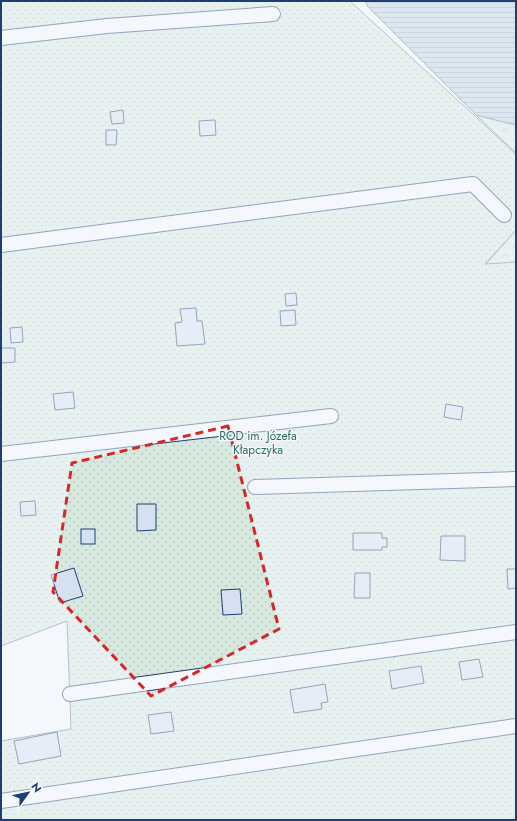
<svg xmlns="http://www.w3.org/2000/svg" width="517" height="821" viewBox="0 0 517 821" font-family="Jost,sans-serif">
	<style>
		.forest { fill: url(#forest-crowns); stroke: #687fa3 }
		.garden { fill: url(#garden-dots); stroke: #687fa3 }
		.water { fill: url(#water-rules); stroke: #687fa3 }
		.building { fill: #d5e0f0; stroke: #1d3f73 }
		.lines { fill: none; stroke-linecap: round; stroke-linejoin: round }
		.lane-casing { stroke: #1d3f73; stroke-width: 16 }
		.lane { stroke: #f4f7fb; stroke-width: 14 }
		.marked { fill: none; stroke: #d62828; stroke-width: 3; stroke-dasharray: 8 5; stroke-linejoin: round }
		.labels { text-anchor: middle; stroke-width: 3; stroke-linejoin: round; paint-order: stroke }
		.park-label { font-size: 12px; fill: #2c6c60; stroke: #f4f7fb }
	</style>
	<defs>
		<pattern id="forest-crowns" width="20" height="18" patternUnits="userSpaceOnUse"><rect width="20" height="18" fill="#d7e8df"/><path d="M2 6a3 3 0 1 1 6 0M12 15a3 3 0 1 1 6 0" fill="none" stroke="#b8c8c3"/></pattern>
		<pattern id="garden-dots" width="8" height="8" patternUnits="userSpaceOnUse"><rect width="8" height="8" fill="#d7e8df"/><path d="M2 2h.1M6 6h.1" fill="none" stroke="#b8c8c3" stroke-width="1.8" stroke-linecap="round"/></pattern>
		<pattern id="water-rules" width="6" height="5" patternUnits="userSpaceOnUse"><rect width="6" height="5" fill="#bed0e5"/><path d="M0 2.5h6" fill="none" stroke="#9aaabe"/></pattern>
	</defs>
	<rect width="100%" height="100%" fill="#f4f7fb"/>
	<g class="forest">
		<polygon points="476,115 516,125 516,153"/>
		<polygon points="516,230 516,262 485,265"/>
	</g>
	<polygon class="garden" points="1,1 350,1 516,154 516,230 485,264 516,262 516,820 1,820 1,741 71,729 67,621 1,646"/>
	<polygon class="water" points="365,1 516,1 516,125 476,115 368,7"/>
	<g class="building">
		<polygon points="123,110 124,123 112,124 110,112"/>
		<polygon points="215,120 216,135 200,136 199,121"/>
		<polygon points="106,130 117,130 116,145 106,145"/>
		<polygon points="296,293 297,305 286,306 285,294"/>
		<polygon points="196,308 197,321 202,321 205,344 177,346 175,323 182,322 180,309"/>
		<polygon points="295,310 296,325 281,326 280,311"/>
		<polygon points="22,327 23,342 11,343 10,328"/>
		<polygon points="1,348 15,348 15,362 1,363"/>
		<polygon points="73,392 75,408 55,410 53,394"/>
		<polygon points="446,404 463,407 461,420 444,417"/>
		<polygon points="35,501 36,515 21,516 20,502"/>
		<polygon points="137,504 156,504 156,530 137,531"/>
		<rect x="81" y="529" width="14" height="15"/>
		<polygon points="353,533 382,533 382,538 387,538 387,547 382,547 382,550 353,550"/>
		<polygon points="441,536 465,536 465,561 440,560"/>
		<polygon points="74,568 83,596 60,603 51,575"/>
		<polygon points="507,569 516,569 516,588 508,589"/>
		<polygon points="355,573 370,573 370,598 354,598"/>
		<polygon points="240,589 242,614 223,615 221,590"/>
		<polygon points="479,659 483,677 462,680 459,662"/>
		<polygon points="421,666 424,683 392,689 389,671"/>
		<polygon points="325,684 328,702 321,703 322,709 294,713 290,690"/>
		<polygon points="171,712 174,731 151,734 148,715"/>
		<polygon points="57,732 61,756 19,764 14,741"/>
	</g>
	<g class="lines">
		<defs>
			<g id="lane">
				<polyline points="1,38 107,26 273,14"/>
				<polyline points="1,245 473,184 504,215"/>
				<polyline points="1,454 331,416"/>
				<polyline points="255,487 516,479"/>
				<polyline points="70,694 516,632"/>
				<polyline points="1,801 516,726"/>
			</g>
		</defs>
		<use href="#lane" class="lane-casing"/>
		<use href="#lane" class="lane"/>
	</g>
	<path d="M0 0H517V821H0ZM228,426L279,629L151,696L53,592L72,463Z" fill="#f4f7fb" fill-opacity=".55" fill-rule="evenodd"/>
	<path class="marked" d="M228,426L279,629L151,696L53,592L72,463Z"/>
	<g class="labels">
		<g class="park-label">
			<text x="258" y="440">ROD im. Józefa<tspan x="258" dy="14">Kłapczyka</tspan></text>
		</g>
	</g>
	<rect width="517" height="821" fill="none" stroke="#1d3f73" stroke-width="4"/>
	<g transform="translate(28 793) rotate(57)" stroke="#f4f7fb" stroke-width="3" paint-order="stroke">
	<path d="M0-3L7 15L0 10L-7 15Z" fill="#1d3f73"/>
	<text y="-6" font-size="11" font-weight="bold" text-anchor="middle" fill="#1d3f73">N</text>
	</g>
</svg>
